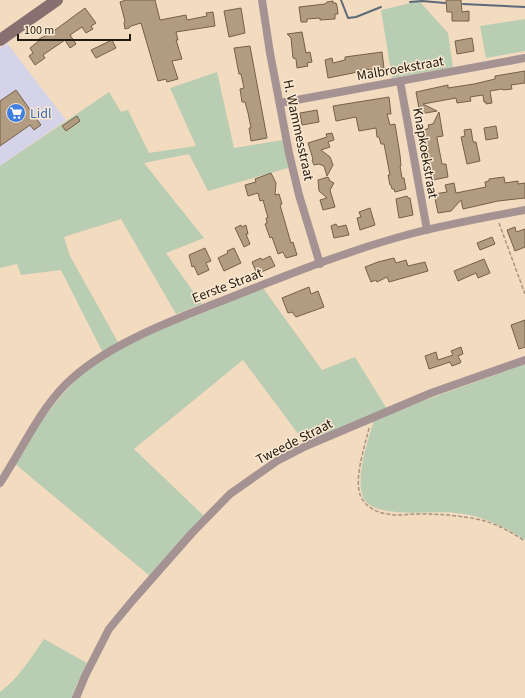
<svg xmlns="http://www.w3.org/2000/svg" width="525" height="698" viewBox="0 0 525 698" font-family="'Source Sans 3',sans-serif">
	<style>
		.commercial { fill: #d5d3e8 }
		.green { fill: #b9cdb3 }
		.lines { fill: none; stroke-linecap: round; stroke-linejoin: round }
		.stream { stroke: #5b6a78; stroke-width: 2 }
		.building { fill: #b29c81; stroke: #756047 }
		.path { stroke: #a7957f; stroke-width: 1.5; stroke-dasharray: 4 2; stroke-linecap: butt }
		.street { stroke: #a59394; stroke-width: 8 }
		.secondary { stroke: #886f70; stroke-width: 12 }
		.labels { text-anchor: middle; stroke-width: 3; stroke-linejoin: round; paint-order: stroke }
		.street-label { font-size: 14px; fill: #221a10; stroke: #fce9d2 }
		.shop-label { font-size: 14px; fill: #366cbe; stroke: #fce9d2; text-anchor: start }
	</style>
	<rect width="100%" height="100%" fill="#f3dbbf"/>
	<polygon class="commercial" points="7,43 66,120 0,166 0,48"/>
	<g class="green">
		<polygon points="419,1 448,33 453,67 392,78 381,10"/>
		<polygon points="525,19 525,51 486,58 480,26"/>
		<polygon points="217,72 234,148 283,140 288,168 208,191 189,154 144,163 204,238 166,253 202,304 176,314 121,219 64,237 70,256 119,344 103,353 61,270 21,275 17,264 0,268 0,166 109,92 121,112 128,110 149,153 196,146 170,88"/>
		<polygon points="263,288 322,370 355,357 387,409 305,443 243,360 134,449 204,516 150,576 15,464 35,429 57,401 83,372 103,357 177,321"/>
		<path d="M525,364V540C503,526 481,515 455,513C434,510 372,520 363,497C355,476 368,441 374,420L431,398Z"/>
		<path d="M44,639L87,663L76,686L72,698H0V692C18,679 31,658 44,639Z"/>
	</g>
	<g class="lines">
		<g class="stream">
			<polyline points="341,0 348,18 356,17 381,7"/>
			<polyline points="410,2 422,1 445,3"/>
			<polyline points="463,4 525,7"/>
		</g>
	</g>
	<g class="building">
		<polygon points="126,0 155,0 160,20 186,15 187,20 207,16 206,13 213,12 215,26 176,32 178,40 176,40 182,59 172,61 178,79 167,82 166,79 158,81 141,23 131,26 129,28 125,29 124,23 125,21 120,2"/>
		<polygon points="446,0 461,0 462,12 469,11 469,21 452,21 452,12 447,12"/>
		<polygon points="333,1 333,3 336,3 337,6 338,14 335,14 335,19 320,20 320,18 307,19 307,22 301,22 299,7 325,4 327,2"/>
		<polygon points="85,8 96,23 91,26 93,29 86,33 82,27 70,35 76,44 70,48 65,40 43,55 45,58 35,65 29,56 33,53 30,48 40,40 39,39 51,33"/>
		<polygon points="241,8 245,33 229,37 224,11"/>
		<polygon points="302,32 306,53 310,52 312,62 307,63 308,66 297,68 296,59 293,58 291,38 287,34"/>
		<polygon points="472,38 474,51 457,54 455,41"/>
		<polygon points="112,40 116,48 96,58 91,50"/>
		<polygon points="250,46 267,138 251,141 249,128 251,128 248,113 245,102 242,102 240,89 244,88 241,74 239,74 234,48"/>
		<polygon points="382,52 384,68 369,70 368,69 361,70 353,73 328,78 325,60 332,58 333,63 345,60 345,57"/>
		<polygon points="525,71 525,83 511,85 512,89 503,90 502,89 490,91 492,103 486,104 486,102 484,102 483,95 470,97 471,101 457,103 456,98 423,104 437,111 420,114 416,92 448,85 448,88 474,84 495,79 495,76"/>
		<polygon points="16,90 41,125 34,130 30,125 0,146 0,101"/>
		<polygon points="389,97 391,114 387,114 390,125 395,124 400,155 401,166 400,166 402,178 404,178 406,189 395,192 394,189 392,189 391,185 390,185 388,175 390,175 384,144 381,144 379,137 377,137 376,128 359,131 356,117 336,121 333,106"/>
		<polygon points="317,110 319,122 302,125 300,113"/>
		<polygon points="439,112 443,136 437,137 437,138 442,164 446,164 448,177 433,180 432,175 431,176 425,147 427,146 424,130 429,128 428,125 433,124"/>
		<polygon points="77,116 80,121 66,131 62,126"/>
		<polygon points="496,126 498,138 486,140 484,128"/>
		<polygon points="471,129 473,142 476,142 480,161 467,164 461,137 465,136 464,130"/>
		<polygon points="332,133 334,140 328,142 330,147 321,150 330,157 333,165 327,176 324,166 319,164 314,165 312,160 313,159 308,143 327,137 326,134"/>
		<polygon points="271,173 276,183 275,195 279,194 282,204 280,205 291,243 293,242 297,255 286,258 283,252 278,254 272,237 270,238 265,224 267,223 266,218 268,218 263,200 260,201 258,193 248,196 245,185 256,182 255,179"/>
		<polygon points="328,177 330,181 334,183 330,190 335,207 323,210 320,200 327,198 319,191 318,180"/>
		<polygon points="504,177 505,183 518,181 518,184 525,183 525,198 498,201 463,209 461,200 451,211 438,213 434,194 447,192 445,185 454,183 456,193 486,187 485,182 489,181 489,179"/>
		<polygon points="407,196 408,198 410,198 413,215 399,218 396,199"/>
		<polygon points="370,208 375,225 360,230 357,218 361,217 359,212"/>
		<polygon points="336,224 338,227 346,225 349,235 334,238 331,226"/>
		<polygon points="241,225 242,227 246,225 248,234 246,234 250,244 244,247 235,228"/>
		<polygon points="515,227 516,232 525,229 525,247 515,251 507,230"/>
		<polygon points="492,237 495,244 480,250 477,243"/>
		<polygon points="205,248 211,261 206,263 209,270 198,275 194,266 192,267 189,255"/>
		<polygon points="234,248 241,263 224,271 218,258 228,253 227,251"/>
		<polygon points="270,256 275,266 257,274 252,262 261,258 262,260"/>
		<polygon points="394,258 396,263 406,260 408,266 425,262 428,271 389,282 387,277 377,282 376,280 371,282 365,267 378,262"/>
		<polygon points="484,259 490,273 478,278 476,273 458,281 454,271"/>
		<polygon points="309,287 311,294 318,291 324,307 296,317 292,312 288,313 282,298"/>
		<polygon points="525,320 525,347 519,349 511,325"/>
		<polygon points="461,347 463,354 458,356 461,362 460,363 452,366 450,362 429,369 425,356 436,352 438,360 453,355 451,351"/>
	</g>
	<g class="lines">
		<g class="path">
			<polyline points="499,223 525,294"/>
			<path d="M369,428C365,446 353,480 361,497C366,507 377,513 388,514C397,516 408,514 418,514C438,514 456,515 476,519C494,522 509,531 525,541"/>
		</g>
		<g class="street">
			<polyline points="262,0 270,53 289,153 299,195 320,264"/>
			<polyline points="400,81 427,230"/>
			<polyline points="280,103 525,58"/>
			<path d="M0,483C22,450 37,414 65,385C104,346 168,322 219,302C280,278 346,251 410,234C448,224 487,217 525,210"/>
			<polyline points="76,698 85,676 109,629 133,600 192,533 230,494 277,461 306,446 431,393 525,360"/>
		</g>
		<polyline class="secondary" points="0,40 57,0"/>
	</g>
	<defs>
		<symbol id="supermarket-disc" viewBox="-11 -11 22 22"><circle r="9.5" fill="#3f7fe0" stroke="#fce9d2"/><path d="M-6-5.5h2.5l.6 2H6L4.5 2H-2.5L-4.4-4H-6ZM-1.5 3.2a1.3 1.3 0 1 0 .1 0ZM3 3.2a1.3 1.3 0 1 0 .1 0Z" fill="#fff"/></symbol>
	</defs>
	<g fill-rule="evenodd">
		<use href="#supermarket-disc" x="5" y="102" width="22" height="22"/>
	</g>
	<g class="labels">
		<g class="street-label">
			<text transform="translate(400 68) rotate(-10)" y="5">Malbroekstraat</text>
			<text transform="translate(299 130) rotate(78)" y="5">H. Wammesstraat</text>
			<text transform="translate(426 153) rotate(80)" y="5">Knapkoekstraat</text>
			<text transform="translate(227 285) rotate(-21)" y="5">Eerste Straat</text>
			<text transform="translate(294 441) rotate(-27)" y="5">Tweede Straat</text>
		</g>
		<g class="shop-label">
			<text x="30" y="118">Lidl</text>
		</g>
	</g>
	<path d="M18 34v6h112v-6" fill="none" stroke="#221a10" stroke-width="2"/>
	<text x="24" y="34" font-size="12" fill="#221a10" stroke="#fce9d2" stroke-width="3" paint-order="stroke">100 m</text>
</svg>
